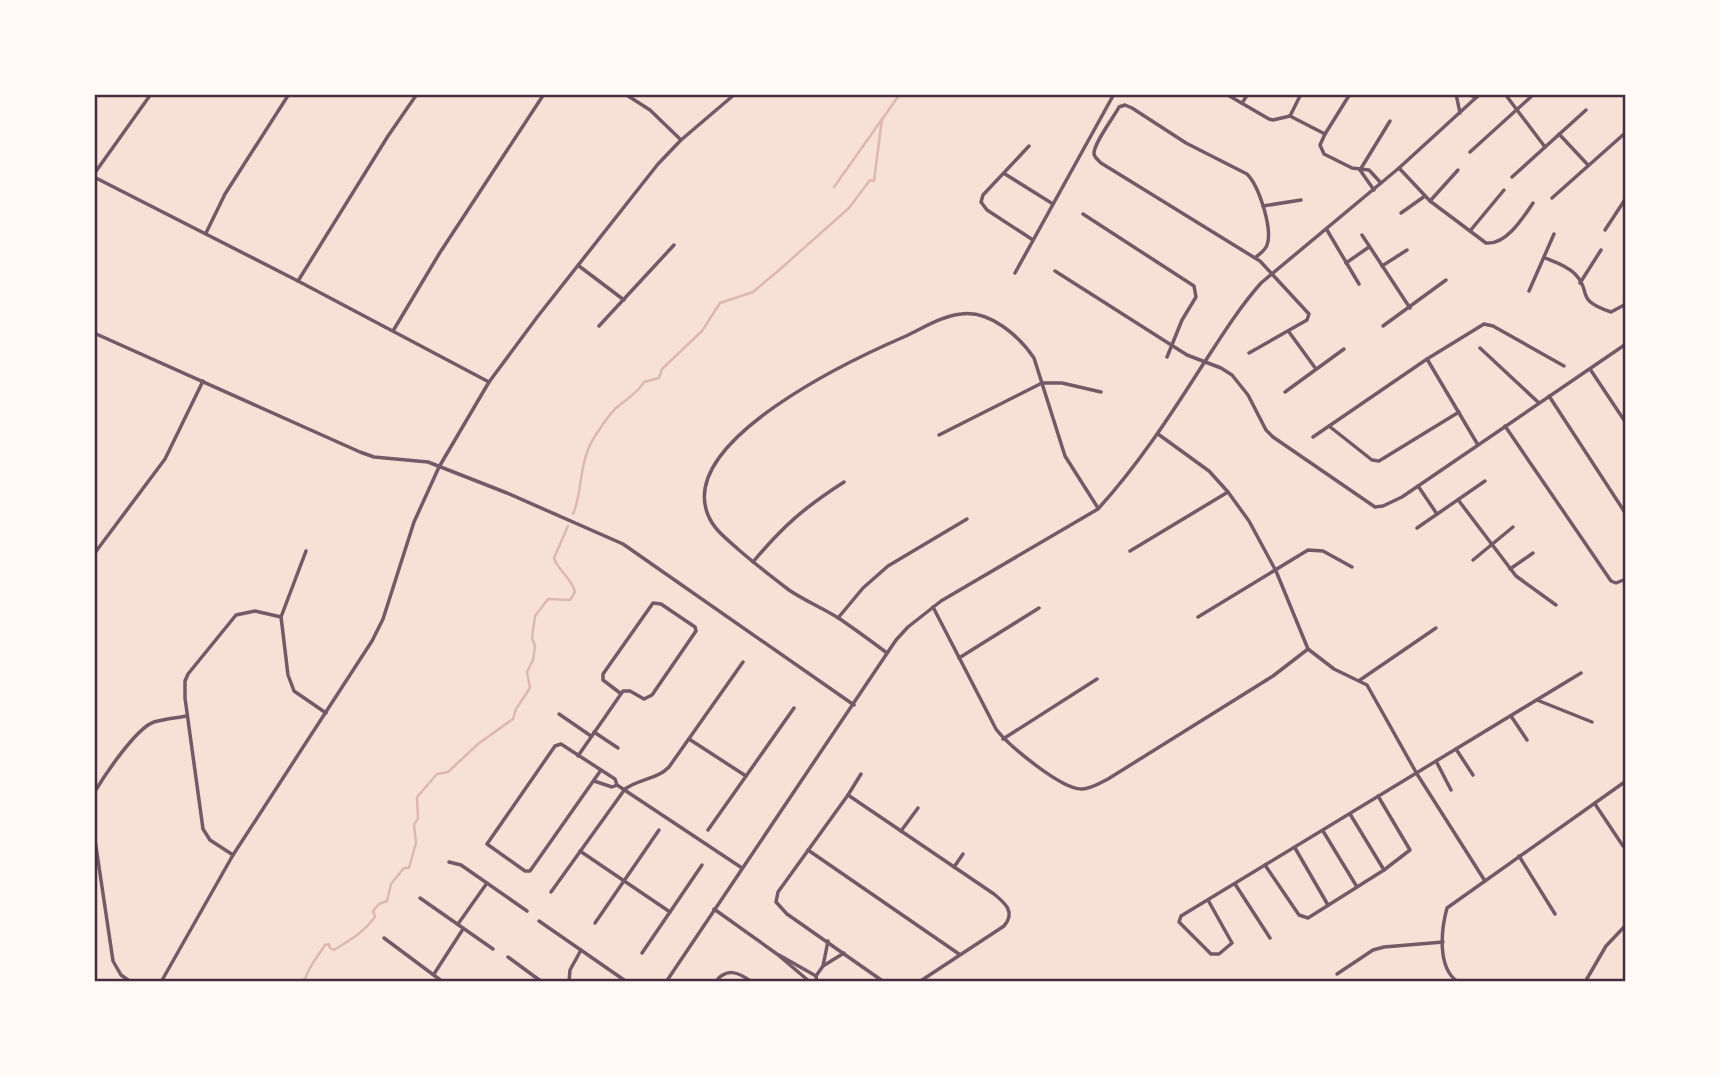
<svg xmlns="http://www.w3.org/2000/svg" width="1720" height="1076" viewBox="0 0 1720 1076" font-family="'Sofia Sans Condensed',sans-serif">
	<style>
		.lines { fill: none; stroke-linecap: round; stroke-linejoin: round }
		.stream { stroke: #dcb8b0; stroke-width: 2.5 }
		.minor { stroke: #755966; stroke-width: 3.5 }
		.neatline { fill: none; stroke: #4a2c40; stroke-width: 2.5 }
	</style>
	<rect width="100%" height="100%" fill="#f7e1d7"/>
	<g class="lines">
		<g class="stream">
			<polyline points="834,187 900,94"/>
			<path d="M573,514C582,494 579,471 588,450C591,440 608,416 616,408C625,400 638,393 644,382L659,378L662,369L702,331L720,303L753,292L778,271L849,208L870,180L874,181L882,119"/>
			<path d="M297,982L305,979C310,964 317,958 325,945L329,944L330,948L334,950C351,939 362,934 375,917L373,911L379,904L387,901L391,884L404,868H409L416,843L414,825L418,818L417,797L437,774L448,772L478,744L513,719L516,709L530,688L527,672L533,660L535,646L532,638L535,616L548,599L570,600L575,592C572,578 558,571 554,558L568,526"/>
		</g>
		<g class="minor">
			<polyline points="625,94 650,110 680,139"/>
			<polyline points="1226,94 1269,119 1273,120 1290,116 1325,134 1320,145 1324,154 1352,168 1369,170 1381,183"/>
			<polyline points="1456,94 1460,113"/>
			<polyline points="1465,94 1477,97"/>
			<polyline points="1505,94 1545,147"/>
			<polyline points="1242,103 1248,94"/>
			<polyline points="1290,116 1301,94"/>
			<polyline points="1325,134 1350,94"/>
			<polyline points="1559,134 1588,165"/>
			<polyline points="1029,146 983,195 981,202 987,210 1033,240"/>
			<polyline points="1470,152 1534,94"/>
			<path d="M1399,168L1430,201L1486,243C1506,245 1523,218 1533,203"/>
			<polyline points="1360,170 1390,121"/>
			<polyline points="1360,170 1374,190"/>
			<polyline points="94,174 151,94"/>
			<polyline points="1005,174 1053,204"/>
			<polyline points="94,177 298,281 489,382"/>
			<polyline points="1512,177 1586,110"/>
			<polyline points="1552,198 1624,134"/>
			<polyline points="1430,201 1458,170"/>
			<polyline points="1263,206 1301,200"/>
			<polyline points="1401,213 1425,196"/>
			<polyline points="1083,214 1194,286 1196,297 1182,320 1167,357"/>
			<polyline points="1327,230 1359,284"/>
			<polyline points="1605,230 1626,198"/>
			<polyline points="1470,231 1504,190"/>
			<polyline points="206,233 225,194 289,94"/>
			<polyline points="1362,235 1410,308"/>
			<path d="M1545,258C1555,262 1567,266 1575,274C1593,292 1573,299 1611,312L1626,304"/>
			<polyline points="1346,263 1369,247"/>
			<polyline points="579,266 624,300"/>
			<polyline points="1382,266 1407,250"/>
			<polyline points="1055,271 1187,355 1221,368 1232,375 1248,395 1266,430 1273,437 1375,507 1383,506 1402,497 1626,344"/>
			<polyline points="1015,273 1114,94"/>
			<polyline points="298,281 388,136 417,94"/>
			<polyline points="1580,283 1601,250"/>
			<polyline points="1529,291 1554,234"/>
			<polyline points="599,326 674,245"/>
			<polyline points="1383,326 1446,280"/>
			<polyline points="393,331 439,254 544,94"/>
			<polyline points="1289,332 1316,369"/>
			<polyline points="94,333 360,452 374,457 428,462 507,493 623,544 854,705"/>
			<polyline points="1480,348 1539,403"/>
			<path d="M1249,353L1307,320L1309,314L1260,261L1255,258L1101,163C1098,160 1095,158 1094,154C1093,144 1114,117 1119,107L1125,105L1132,108L1186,143L1247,174C1259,186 1273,229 1267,245C1265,251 1259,254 1255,258"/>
			<polyline points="1427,359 1478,445"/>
			<polyline points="1590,369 1626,423"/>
			<polyline points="1285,392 1344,349"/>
			<polyline points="1549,396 1626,514"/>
			<polyline points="1329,426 1372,460 1379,461 1459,412"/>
			<polyline points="1505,426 1611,581 1616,583 1626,579"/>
			<polyline points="1158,434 1209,471 1228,492 1249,521 1276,571 1308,649 1334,669 1367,685 1417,774 1485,881"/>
			<polyline points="939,435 1042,383 1062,383 1101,392"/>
			<polyline points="1313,437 1427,359 1484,324 1493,326 1564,366"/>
			<polyline points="1418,486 1437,514"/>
			<polyline points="1459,501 1516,576 1556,605"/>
			<polyline points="1417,528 1485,481"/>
			<polyline points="306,551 281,617 282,625 288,675 294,691 326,713"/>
			<polyline points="1130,551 1228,492"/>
			<polyline points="94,554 165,459 203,381"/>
			<polyline points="1473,560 1513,527"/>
			<path d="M753,562C783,526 805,507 844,482"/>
			<polyline points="1510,569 1533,553"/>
			<path d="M933,607L996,729C1008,745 1062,790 1082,789C1091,789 1100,783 1108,779L1273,676L1308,649"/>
			<polyline points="1198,617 1308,550 1323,551 1352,567"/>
			<polyline points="838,618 863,588 888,566 967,519"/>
			<path d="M887,653C871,641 856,630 840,619C823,608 805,601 789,590C772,577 755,564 739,550C727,539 714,530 708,515C677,440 855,358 906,336C923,328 942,316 961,314C990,310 1019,336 1034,358L1065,456L1098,508"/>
			<polyline points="959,658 1039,608"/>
			<polyline points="1360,680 1436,628"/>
			<polyline points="1537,700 1592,722"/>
			<polyline points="559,714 591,736"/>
			<polyline points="1511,716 1527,740"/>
			<polyline points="594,732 618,748"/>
			<polyline points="689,739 746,776"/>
			<polyline points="1003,739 1097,679"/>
			<polyline points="1456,749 1473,775"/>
			<polyline points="578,756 623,691 630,691 644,699 652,695 696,631 695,627 661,604 653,603 603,674 603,680 620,693"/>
			<polyline points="1436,761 1451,790"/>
			<polyline points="601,770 530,871 525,871 487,844 555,746 561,744 615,779 617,785 742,868"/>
			<polyline points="594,781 612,787 617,785"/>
			<path d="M94,793C104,776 136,728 154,722C164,719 176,718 187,716"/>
			<polyline points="848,795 861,774"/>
			<polyline points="1595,804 1623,846"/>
			<polyline points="1350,814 1384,870"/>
			<polyline points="708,830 794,708"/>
			<polyline points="901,831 918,808"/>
			<polyline points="1323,831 1357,887"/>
			<polyline points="94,833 113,961 121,975 131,982"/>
			<polyline points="1295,848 1328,905"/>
			<polyline points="808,850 959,954"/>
			<polyline points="580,851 670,912"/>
			<polyline points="233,855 210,840 203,829 185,698 185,681 188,674 236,615 255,611 281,617"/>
			<polyline points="1519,856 1555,914"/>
			<polyline points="449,862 461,865 527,911"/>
			<polyline points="1265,865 1299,915 1308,918 1384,870 1410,850 1378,796"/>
			<polyline points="954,867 963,854"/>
			<polyline points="1235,884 1270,938"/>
			<path d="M551,892L625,789C638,779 658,779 669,767L743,662"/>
			<polyline points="420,898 493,949"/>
			<polyline points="1208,900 1232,943 1219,954 1211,954 1179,922 1181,916 1581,673"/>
			<polyline points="714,909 777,954 810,982"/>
			<polyline points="539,921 627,982"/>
			<polyline points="595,923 659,830"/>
			<polyline points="458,924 487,883"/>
			<polyline points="384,938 443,982"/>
			<polyline points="642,953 702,865"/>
			<polyline points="779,955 816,976 817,982"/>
			<polyline points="508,957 542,982"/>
			<polyline points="823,966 828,941"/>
			<polyline points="434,974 463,929"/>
			<polyline points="1337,974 1373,950 1384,947 1443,942"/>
			<polyline points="816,976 823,966 844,953"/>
			<polyline points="161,982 233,855 372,641 383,619 414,522 439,467 489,382 538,316 658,164 681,140 735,94"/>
			<polyline points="569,982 570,970 581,950"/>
			<path d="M666,982L896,640L908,627L941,601L1098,509C1138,465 1170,416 1202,366C1221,337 1238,309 1261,283L1399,168L1480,94"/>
			<path d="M715,982C727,967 738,972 752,982"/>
			<path d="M884,982L787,914L776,902L778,892L848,795L994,894C1005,903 1016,912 1004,926L919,982"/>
			<path d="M1458,982C1437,968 1441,930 1447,908L1626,781"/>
			<polyline points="1585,982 1606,946 1626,925"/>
		</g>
	</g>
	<rect width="1720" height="1076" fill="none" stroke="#fffaf5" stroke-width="192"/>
	<rect x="96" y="96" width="1528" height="884" class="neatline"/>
</svg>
